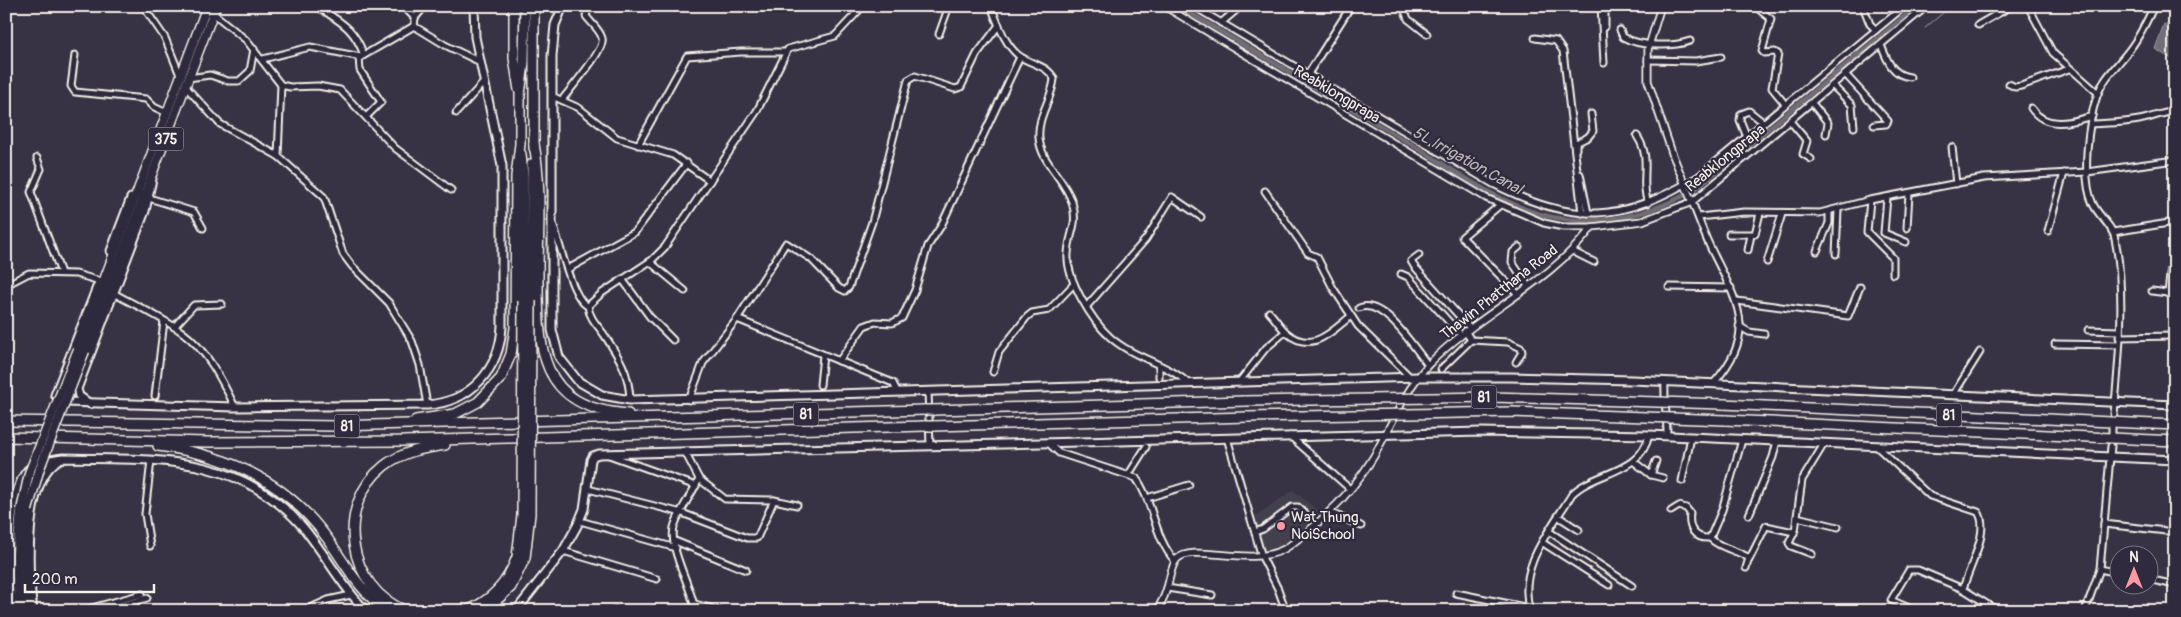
<svg xmlns="http://www.w3.org/2000/svg" width="2181" height="617" viewBox="0 0 2181 617" font-family="Pangolin,sans-serif">
	<style>
		.built { fill: #433f4e }
		.water { fill: #726e77; stroke: #a6a2a4 }
		.lines { fill: none; stroke-linecap: round; stroke-linejoin: round }
		.stream { stroke: #a6a2a4; stroke-width: 1 }
		.canal { stroke: #726e77; stroke-width: 4.5 }
		.minor-casing { stroke: #f4f1e8; stroke-width: 9 }
		.tertiary-casing { stroke: #f4f1e8; stroke-width: 9 }
		.secondary-casing { stroke: #f4f1e8; stroke-width: 11 }
		.primary-casing { stroke: #f4f1e8; stroke-width: 11 }
		.motorway-casing { stroke: #f4f1e8; stroke-width: 12 }
		.minor { stroke: #2f2a3d; stroke-width: 5 }
		.tertiary { stroke: #2f2a3d; stroke-width: 5.5 }
		.secondary { stroke: #2f2a3d; stroke-width: 7 }
		.primary { stroke: #2f2a3d; stroke-width: 8 }
		.motorway { stroke: #2f2a3d; stroke-width: 9 }
		.primary-bridge-casing { stroke: #f4f1e8; stroke-width: 11; stroke-linecap: butt }
		.motorway-bridge-casing { stroke: #f4f1e8; stroke-width: 12; stroke-linecap: butt }
		.primary-bridge { stroke: #2f2a3d; stroke-width: 8 }
		.motorway-bridge { stroke: #2f2a3d; stroke-width: 9 }
		.poi-dot { fill: #ff9aa2; stroke: #2f2a3d; stroke-width: 2 }
		.labels { text-anchor: middle; stroke-width: 4.5; stroke-linejoin: round; paint-order: stroke }
		.shield { fill: #2f2a3d; stroke: #b9b5b5; stroke-width: 1 }
		.shield-label { font-size: 14px; font-weight: bold; fill: #f4f1e8 }
		.street-label { font-size: 15px; fill: #f4f1e8; stroke: #2f2a3d }
		.poi-label { font-size: 15px; fill: #f4f1e8; stroke: #2f2a3d; text-anchor: start }
		.water-label { font-size: 16px; font-style: italic; fill: #bab6b5; stroke: #2f2a3d }
	</style>
	<rect width="100%" height="100%" fill="#373244"/>
	<filter id="ink" filterUnits="userSpaceOnUse"><feTurbulence type="fractalNoise" baseFrequency=".02" numOctaves="2"/><feDisplacementMap in="SourceGraphic" scale="10" xChannelSelector="R" yChannelSelector="G"/><feConvolveMatrix kernelMatrix="1 2 1 2 8 2 1 2 1" color-interpolation-filters="sRGB"/></filter>
	<g filter="url(#ink)">
		<polygon class="built" points="1293,490 1321,513 1284,545 1262,553 1255,516"/>
		<g class="water">
			<polygon points="2162,6 2175,6 2175,24 2171,22 2170,15 2161,9"/>
			<polygon points="2164,24 2175,27 2175,61 2155,49"/>
		</g>
		<g class="lines">
			<polyline class="stream" points="1925,28 1951,6"/>
			<path class="canal" d="M1178,6C1255,52 1332,97 1409,143C1457,171 1508,212 1564,219C1612,225 1654,213 1694,190L1917,6"/>
			<defs>
				<g id="minor">
					<polyline points="143,6 165,38 180,75"/>
					<path d="M317,6C341,23 353,26 364,55"/>
					<polyline points="403,6 415,18"/>
					<path d="M991,6C998,23 1004,43 1018,55C1029,64 1048,65 1054,79C1052,100 1037,116 1039,138C1041,163 1065,179 1072,202C1079,226 1069,232 1068,254C1066,279 1092,321 1110,337C1133,358 1166,363 1188,383"/>
					<polyline points="1164,6 1486,198 1544,223 1563,227 1592,227"/>
					<path d="M1193,6L1493,184C1575,225 1620,223 1699,176L1905,6"/>
					<polyline points="1403,6 1408,19 1427,34"/>
					<polyline points="1601,6 1604,63"/>
					<polyline points="1755,6 1771,19 1762,51 1764,53 1775,52 1778,54 1772,88 1785,104"/>
					<polyline points="1863,6 1870,24 1876,30"/>
					<polyline points="2028,6 2053,53 2098,93"/>
					<polyline points="213,13 246,40 281,85 290,87 318,86 340,90 395,148 451,190"/>
					<polyline points="1221,23 1241,6"/>
					<polyline points="1978,25 2011,6"/>
					<polyline points="414,26 445,45 480,62"/>
					<polyline points="414,26 415,18 425,6"/>
					<polyline points="1605,27 1605,6"/>
					<path d="M1620,30L1623,37C1641,47 1672,47 1690,41"/>
					<polyline points="939,34 949,6"/>
					<polyline points="1535,38 1556,41 1563,51 1582,213"/>
					<path d="M1881,45C1887,60 1892,75 1910,77"/>
					<polyline points="75,55 71,86 75,92 146,99 154,107 167,113"/>
					<polyline points="359,58 360,70 381,102 367,116"/>
					<polyline points="263,59 310,47 361,57 414,26"/>
					<polyline points="1648,60 1696,61 1721,57"/>
					<polyline points="1308,74 1351,6"/>
					<polyline points="1846,75 1888,121 1886,124 1874,125"/>
					<polyline points="188,78 210,75 228,81 239,81 250,71 254,49"/>
					<polyline points="2009,84 2015,87 2021,86 2069,69"/>
					<polyline points="185,86 220,124 278,156 324,197 343,254 352,266 389,303 412,341 420,365 427,405"/>
					<polyline points="1833,86 1852,105 1854,127"/>
					<polyline points="552,96 579,108 617,138 673,155 710,181"/>
					<path d="M562,100C570,89 606,49 602,38C600,30 591,23 586,16L589,6"/>
					<polyline points="1812,103 1828,123 1826,134"/>
					<path d="M2031,108C2046,130 2071,122 2092,116"/>
					<polyline points="456,113 484,82"/>
					<polyline points="1790,121 1807,141 1803,154 1811,159"/>
					<path d="M2091,124C2107,123 2123,123 2139,120C2152,118 2161,112 2175,112"/>
					<path d="M1637,136C1653,160 1639,179 1648,203"/>
					<polyline points="1747,137 1740,120 1741,114 1749,111 1764,123"/>
					<polyline points="638,145 687,56 741,52 785,52"/>
					<polyline points="1952,147 1956,184"/>
					<polyline points="1576,149 1576,143 1588,137 1593,131 1591,114"/>
					<polyline points="278,156 281,85"/>
					<polyline points="37,158 41,169 31,192 61,273"/>
					<polyline points="1580,174 1588,213"/>
					<polyline points="1265,191 1308,253 1317,257 1333,288 1358,326 1410,377"/>
					<polyline points="1887,197 1884,233 1906,242"/>
					<polyline points="149,198 194,212 203,228"/>
					<polyline points="1870,200 1867,232 1893,258 1893,274"/>
					<polyline points="1500,205 1462,237 1518,294"/>
					<polyline points="1699,217 1744,212 1820,213 1870,200 1984,178 2087,172 2175,160"/>
					<path d="M554,226C559,242 573,302 588,306"/>
					<polyline points="1907,228 1909,193"/>
					<polyline points="2048,231 2064,173"/>
					<polyline points="2113,232 2175,222"/>
					<polyline points="1729,234 1755,234 1760,213"/>
					<polyline points="1519,247 1513,252 1512,262 1528,286"/>
					<polyline points="1748,250 1751,235"/>
					<polyline points="1572,251 1594,262"/>
					<polyline points="1817,251 1829,223 1829,212"/>
					<polyline points="1836,254 1838,210"/>
					<polyline points="1419,255 1411,261 1414,266 1470,328"/>
					<polyline points="650,262 685,291"/>
					<polyline points="1767,262 1782,214"/>
					<polyline points="568,269 635,232 687,163"/>
					<polyline points="1401,274 1408,277 1461,335"/>
					<polyline points="622,279 650,317 673,340"/>
					<polyline points="6,285 29,273 76,274 100,281"/>
					<polyline points="1669,287 1731,288"/>
					<polyline points="2152,291 2175,294"/>
					<path d="M115,294C137,306 161,317 182,332C207,350 222,380 235,407"/>
					<polyline points="2168,294 2171,266"/>
					<polyline points="1737,301 1848,316 1860,287"/>
					<polyline points="1087,306 1146,239 1172,197 1201,217"/>
					<path d="M1359,308C1383,297 1415,349 1428,365"/>
					<path d="M1269,312C1275,318 1280,327 1287,333C1312,354 1331,332 1351,316"/>
					<polyline points="737,319 786,243 811,259 839,288 845,291 849,287 872,222 908,80 915,76 955,89 961,87 977,54 999,25"/>
					<polyline points="1739,326 1749,332 1764,334"/>
					<polyline points="174,327 194,305 222,304"/>
					<polyline points="2088,330 2119,331"/>
					<polyline points="2172,336 2175,327"/>
					<polyline points="2119,337 2175,336"/>
					<polyline points="1471,340 1508,342 1521,348 1522,352 1516,362"/>
					<polyline points="2055,344 2119,345"/>
					<polyline points="839,361 864,326 875,322 892,323 902,318 915,290 928,246 941,226 1020,57"/>
					<polyline points="1441,369 1471,340 1465,331"/>
					<polyline points="993,372 999,352 1027,317 1032,313 1049,310 1074,284"/>
					<polyline points="1159,377 1159,367"/>
					<polyline points="1239,382 1266,348 1285,332"/>
					<path d="M1665,382C1664,401 1667,417 1667,436"/>
					<path d="M1713,384C1757,334 1740,307 1714,255C1705,238 1699,219 1692,202L1927,6"/>
					<polyline points="820,385 823,355"/>
					<polyline points="928,391 930,446"/>
					<polyline points="1953,395 1980,352"/>
					<polyline points="155,396 164,321"/>
					<path d="M630,400C629,371 619,357 603,333C597,325 589,317 588,306L602,293L652,260L665,247L757,111L788,49L835,36L863,6"/>
					<polyline points="689,400 703,363 737,319 893,383 897,391"/>
					<path d="M2114,414C2119,362 2126,291 2115,239C2113,226 2099,217 2093,204C2081,179 2088,122 2097,96C2103,78 2119,64 2130,49C2140,36 2147,21 2154,6"/>
					<polyline points="2112,434 2112,427"/>
					<polyline points="1290,436 1350,489"/>
					<polyline points="1227,438 1262,557 1278,589 1286,611"/>
					<path d="M1048,443L1059,453L1136,478C1154,503 1154,538 1175,561"/>
					<path d="M1876,446L1930,496L1978,512C1991,530 1968,569 1963,589L1998,611"/>
					<path d="M685,452L699,479C692,494 681,508 675,524C666,547 693,588 695,611"/>
					<polyline points="609,455 696,486"/>
					<polyline points="1633,461 1651,475 1663,478"/>
					<polyline points="1129,474 1146,447"/>
					<polyline points="1651,475 1656,461"/>
					<polyline points="1682,481 1691,437"/>
					<polyline points="588,489 682,513 747,538 757,538 774,500 725,499 699,479"/>
					<polyline points="1147,498 1189,485"/>
					<polyline points="774,500 797,505"/>
					<path d="M1671,511L1679,506L1686,508L1690,513C1688,528 1694,539 1710,538L1722,510L1742,440"/>
					<polyline points="1329,512 1361,526"/>
					<polyline points="1749,515 1773,457 1777,441"/>
					<polyline points="1559,517 1579,530"/>
					<polyline points="1797,517 1838,527"/>
					<polyline points="580,521 676,548"/>
					<polyline points="2104,524 2175,532"/>
					<polyline points="1255,532 1263,529 1292,507 1298,507 1306,515"/>
					<polyline points="1550,532 1632,586"/>
					<path d="M1710,538C1719,548 1737,550 1749,558L1746,568"/>
					<polyline points="675,541 746,570"/>
					<polyline points="1543,543 1609,585"/>
					<polyline points="150,546 145,514 151,460"/>
					<polyline points="563,551 657,579"/>
					<polyline points="1812,554 1791,546 1789,543 1795,531 1802,480 1824,444"/>
					<polyline points="1749,560 1766,526 1794,532"/>
					<polyline points="2100,569 2118,573"/>
					<polyline points="2148,579 2175,585"/>
					<polyline points="1167,588 1212,595"/>
					<polyline points="1456,593 1529,608"/>
					<polyline points="695,604 720,611"/>
					<polyline points="81,611 142,594"/>
					<polyline points="102,611 147,598"/>
					<polyline points="303,611 328,600 351,595"/>
					<polyline points="614,611 615,610"/>
					<path d="M1530,611C1516,568 1551,529 1572,494C1595,471 1641,474 1649,435"/>
					<polyline points="1916,611 1891,600 1909,570 1918,570 1963,589"/>
					<polyline points="2085,611 2100,569 2111,446"/>
				</g>
				<path id="tertiary" d="M1156,611C1160,605 1164,598 1166,591C1170,581 1170,567 1177,559C1193,542 1257,570 1289,546C1323,521 1353,492 1374,456C1391,426 1405,390 1428,365C1478,313 1549,285 1592,227L1642,221L1692,202L1672,153L1648,81V49L1661,6"/>
				<g id="secondary">
					<polyline points="563,6 555,25 552,56 552,330 559,357 578,381 602,395 630,400 1419,377 1510,377 1632,380 2175,405"/>
					<polyline points="111,251 131,198"/>
					<path d="M99,282L55,395L64,402L235,407L427,405C471,402 500,369 502,326V166L475,37L474,6"/>
					<polyline points="90,404 79,396 77,389 145,211 152,179"/>
					<path d="M14,611C7,582 7,494 27,471C37,461 50,460 63,458C152,460 237,452 302,526C325,553 341,586 366,611"/>
					<path d="M33,611C28,574 22,480 60,459"/>
					<polyline points="516,611 563,551 577,526 584,509 591,460 593,456 599,454 1481,432 1649,435 2175,460"/>
				</g>
				<g id="primary">
					<polyline points="78,349 207,6"/>
					<polyline points="85,351 216,6"/>
					<polyline points="20,611 16,564 21,510"/>
					<polyline points="27,611 23,556 28,510"/>
				</g>
				<g id="motorway">
					<polyline points="514,6 514,58 519,90"/>
					<path d="M534,144C542,187 538,231 538,274C538,346 537,408 628,414"/>
					<polyline points="534,148 534,6"/>
					<polyline points="521,154 523,176 523,301"/>
					<polyline points="531,301 532,164"/>
					<polyline points="1723,404 2175,425"/>
					<polyline points="933,410 1245,401"/>
					<polyline points="416,420 455,414 478,402 501,378 511,354 515,328 516,176 520,144 520,95 524,62 525,6"/>
					<polyline points="1725,420 2175,441"/>
					<polyline points="6,421 336,426 925,410"/>
					<polyline points="934,426 1248,417"/>
					<polyline points="6,437 207,442 404,441 925,426"/>
					<path d="M158,446C226,454 286,481 327,538C345,563 360,593 388,611"/>
					<path d="M406,611C347,588 334,506 384,466C402,452 423,448 445,445"/>
					<path d="M466,611C492,601 508,582 517,557"/>
					<polyline points="485,611 511,587 525,558"/>
				</g>
			</defs>
			<use href="#minor" class="minor-casing"/>
			<use href="#tertiary" class="tertiary-casing"/>
			<use href="#secondary" class="secondary-casing"/>
			<use href="#primary" class="primary-casing"/>
			<use href="#motorway" class="motorway-casing"/>
			<use href="#minor" class="minor"/>
			<use href="#tertiary" class="tertiary"/>
			<use href="#secondary" class="secondary"/>
			<use href="#primary" class="primary"/>
			<use href="#motorway" class="motorway"/>
			<defs>
				<g id="primary-bridge">
					<polyline points="21,510 29,473 78,349"/>
					<polyline points="28,510 40,468 85,351"/>
				</g>
				<g id="motorway-bridge">
					<polyline points="1245,401 1493,397 1723,404"/>
					<polyline points="925,410 933,410"/>
					<polyline points="1248,417 1512,412 1725,420"/>
					<polyline points="925,426 934,426"/>
					<polyline points="517,557 522,515 523,301"/>
					<polyline points="525,558 530,514 531,301"/>
				</g>
			</defs>
			<use href="#primary-bridge" class="primary-bridge-casing"/>
			<use href="#motorway-bridge" class="motorway-bridge-casing"/>
			<use href="#primary-bridge" class="primary-bridge"/>
			<use href="#motorway-bridge" class="motorway-bridge"/>
		</g>
	</g>
	<circle class="poi-dot" cx="1281" cy="526" r="5"/>
	<g class="labels">
		<g class="shield">
			<rect x="148.5" y="127.5" width="35" height="23" rx="4"/>
			<rect x="1471.5" y="385.5" width="25" height="23" rx="4"/>
			<rect x="793.5" y="402.5" width="25" height="23" rx="4"/>
			<rect x="1936.5" y="403.5" width="25" height="23" rx="4"/>
			<rect x="334.5" y="414.5" width="25" height="23" rx="4"/>
		</g>
		<g class="shield-label">
			<text x="166" y="144">375</text>
			<text x="1484" y="402">81</text>
			<text x="806" y="419">81</text>
			<text x="1949" y="420">81</text>
			<text x="347" y="431">81</text>
		</g>
		<g class="street-label">
			<text transform="translate(1337 94) rotate(31)" y="5">Reabklongprapa</text>
			<text transform="translate(1725 158) rotate(-39)" y="5">Reabklongprapa</text>
			<text transform="translate(1499 292) rotate(-38)" y="5">Thawin Phatthana Road</text>
		</g>
		<g class="poi-label">
			<text x="1291" y="522">Wat Thung<tspan x="1291" dy="17">NoiSchool</tspan></text>
		</g>
		<g class="water-label">
			<text transform="translate(1468 160) rotate(29)" y="6">5L Irrigation Canal</text>
		</g>
	</g>
	<rect width="2181" height="617" fill="none" stroke="#2f2a3d" stroke-width="25"/>
	<rect x="12" y="12" width="2156" height="592" fill="none" stroke="#f4f1e8" stroke-width="2" filter="url(#ink)"/>
	<g transform="translate(2134 570)"><circle r="24" fill="#2f2a3d" stroke="#7e7a81"/>
	<path d="M0-4L9 19L0 12L-9 19Z" fill="#ff9aa2"/>
	<text y="-8" font-size="14" font-weight="bold" text-anchor="middle" fill="#f4f1e8">N</text>
	</g>
	<path d="M25 584v8h129v-8" fill="none" stroke="#f4f1e8" stroke-width="2.5"/>
	<text x="32" y="584" font-size="15" fill="#f4f1e8" stroke="#2f2a3d" stroke-width="4" paint-order="stroke">200 m</text>
</svg>
